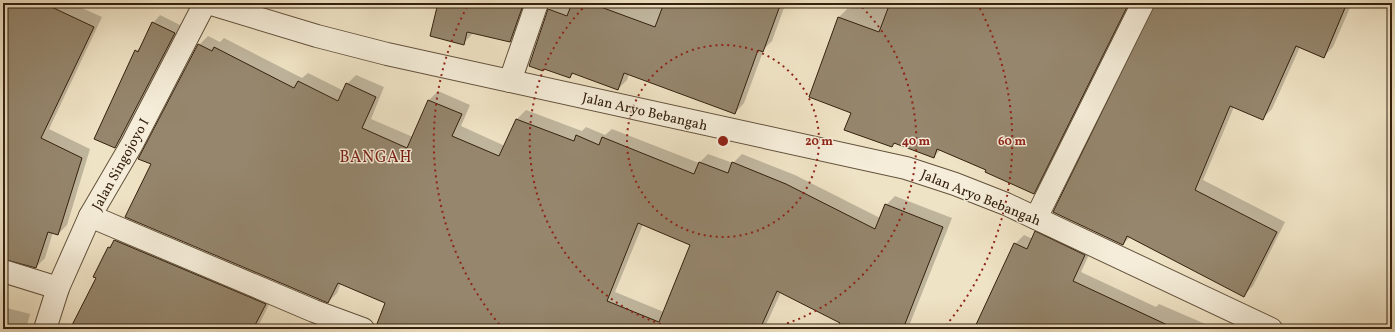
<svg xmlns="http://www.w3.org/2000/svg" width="1395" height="332" viewBox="0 0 1395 332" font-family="Vollkorn,serif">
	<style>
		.shadow { fill: #0003; fill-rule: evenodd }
		.building { fill: #95866d; stroke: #34210e; fill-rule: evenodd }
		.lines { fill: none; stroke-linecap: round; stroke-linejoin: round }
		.minor-casing { stroke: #63523c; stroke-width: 24 }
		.tertiary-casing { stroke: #63523c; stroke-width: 24 }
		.minor { stroke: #f5edd9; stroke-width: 22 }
		.tertiary { stroke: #f5edd9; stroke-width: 22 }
		.ring { fill: none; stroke: #8f2418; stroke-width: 2; stroke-dasharray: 2 4 }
		.labels { text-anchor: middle; stroke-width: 3; stroke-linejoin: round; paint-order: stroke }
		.street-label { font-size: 14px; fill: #34210e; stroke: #f5edd9 }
		.quarter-label { font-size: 16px; letter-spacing: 1px; fill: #7a1f14; stroke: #f5edd9 }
		.centre { fill: #8f2418; stroke: #f5edd9; stroke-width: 2 }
		.ring-label { font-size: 12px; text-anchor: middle; font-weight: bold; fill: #8f2418; stroke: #f5edd9; stroke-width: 3; stroke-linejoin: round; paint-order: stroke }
	</style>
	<rect width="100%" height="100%" fill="#efe3c5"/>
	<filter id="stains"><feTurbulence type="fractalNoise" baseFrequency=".005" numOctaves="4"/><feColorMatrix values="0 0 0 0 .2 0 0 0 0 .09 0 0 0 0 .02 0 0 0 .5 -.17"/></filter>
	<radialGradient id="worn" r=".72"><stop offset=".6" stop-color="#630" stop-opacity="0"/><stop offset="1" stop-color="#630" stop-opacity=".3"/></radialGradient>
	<g class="shadow">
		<polygon points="3,3 71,3 102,17 49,129 90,149 67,225 58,234 53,232 45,258 36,267 3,258"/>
		<polygon points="439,3 529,3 519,32 510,41 473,33 464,43"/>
		<polygon points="556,3 567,3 572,5 573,3 794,3 790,7 785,5 772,41 764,49 744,103 735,113 629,74 627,80 618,89 574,73 570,77 545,68 543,70 549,10"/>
		<polygon points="852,3 1133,3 1043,184 1034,193 988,169 941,149 934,157 895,143 892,145 852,112 839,17 848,8 850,9"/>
		<polygon points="1156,3 1352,3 1333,47 1324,56 1300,47 1272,109 1263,118 1234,107 1203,180 1285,222 1253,286 1244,295 1130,237 1123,244"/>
		<polygon points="160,15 182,26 122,139 115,147 136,51 142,45 153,23"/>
		<path d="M208,36L220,42L224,38L302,78L308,73L344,91L347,84L356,75L384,87L371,119L413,137L429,100L438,91L470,105L461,126L505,146L517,119L526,110L582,131L586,127L605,135L612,129L699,163L708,154L733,163L742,154L795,175L880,218L886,205L895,196L952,218L909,326L914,329H838L841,322L781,292L764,329H376L387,303L341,283L337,293L328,302L152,164L199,45ZM643,224L692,244L664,312L615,292Z"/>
		<polygon points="1045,223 1093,246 1081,272 1156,307 1159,304 1217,329 975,329 1015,244 1024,235 1033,239 1036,232"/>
		<polygon points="124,231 274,294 257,329 71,329 97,278 94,276 109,247"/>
		<polygon points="3,307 30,314 26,329 3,329"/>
		<polygon points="323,319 347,329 314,329"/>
	</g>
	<g class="building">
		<polygon points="3,3 43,3 94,27 41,138 82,158 58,235 48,232 36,268 3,259"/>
		<polygon points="438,3 502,3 522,8 510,42 467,32 464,45 430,36"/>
		<polygon points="572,3 590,3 655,27 664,3 781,3 763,52 758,50 735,114 624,73 618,90 572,73 570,78 544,69 543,71 529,66 548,9 567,16"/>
		<polygon points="890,3 1129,3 1034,194 985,172 986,170 937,149 934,158 894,143 892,147 844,130 851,113 809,97 838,17 879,32"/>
		<polygon points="1155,3 1347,3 1324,58 1296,46 1263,120 1230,106 1195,190 1277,232 1244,297 1127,236 1123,245 1053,212"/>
		<polygon points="152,22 175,33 115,148 94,139 135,50 138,52"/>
		<path d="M198,44L212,51L214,47L294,88L298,81L338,101L346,83L376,97L362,128L407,148L428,100L462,114L452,136L499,156L516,119L574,141L576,135L599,145L602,137L694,174L699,162L728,173L732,162L786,184L875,229L885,204L943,227L903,329H837L840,323L777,291L760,329H375L385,303L338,283L328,303L125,217L151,164L138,159ZM638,223L690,245L659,322L607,301Z"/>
		<polygon points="1035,231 1085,255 1073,281 1176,329 974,329 1014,243 1027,249"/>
		<polygon points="114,240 266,304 253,329 70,329 96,278 93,277 108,247 110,248"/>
	</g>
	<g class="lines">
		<defs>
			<g id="minor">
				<polyline points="510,81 537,3"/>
				<polyline points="90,216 314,311 363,329"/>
				<polyline points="1036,218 1143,3"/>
				<polyline points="3,271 58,288"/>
				<polyline points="45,329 58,288 90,216 132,144 205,3"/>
			</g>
			<polyline id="tertiary" points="208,3 317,36 387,54 906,168 955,184 1006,204 1271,329"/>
		</defs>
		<use href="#minor" class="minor-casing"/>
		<use href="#tertiary" class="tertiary-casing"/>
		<use href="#minor" class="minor"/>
		<use href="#tertiary" class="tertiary"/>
	</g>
	<g class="ring">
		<circle cx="723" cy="141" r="96"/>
		<path d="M678 329A193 193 0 0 1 588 3M858 3A193 193 0 0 1 768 329"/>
		<path d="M503 329A289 289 0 0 1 469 3M977 3A289 289 0 0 1 943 329"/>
	</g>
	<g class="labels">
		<g class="street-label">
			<text transform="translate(645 111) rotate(13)" y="5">Jalan Aryo Bebangah</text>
			<text transform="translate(120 164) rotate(-61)" y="5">Jalan Singojoyo I</text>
			<text transform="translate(981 197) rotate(22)" y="5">Jalan Aryo Bebangah</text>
		</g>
		<g class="quarter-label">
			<text x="376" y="162">BANGAH</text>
		</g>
	</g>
	<circle cx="723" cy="141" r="6" class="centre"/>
	<g class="ring-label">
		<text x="819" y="145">20 m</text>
		<text x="916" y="145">40 m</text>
		<text x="1012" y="145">60 m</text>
	</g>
	<rect width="1395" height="332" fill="none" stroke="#efe3c5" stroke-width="16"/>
	<rect x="4" y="4" width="1387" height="324" fill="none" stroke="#34210e" stroke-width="2"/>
	<rect x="8" y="8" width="1379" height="316" fill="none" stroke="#34210e"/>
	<rect width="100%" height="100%" filter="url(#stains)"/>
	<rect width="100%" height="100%" fill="url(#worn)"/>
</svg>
